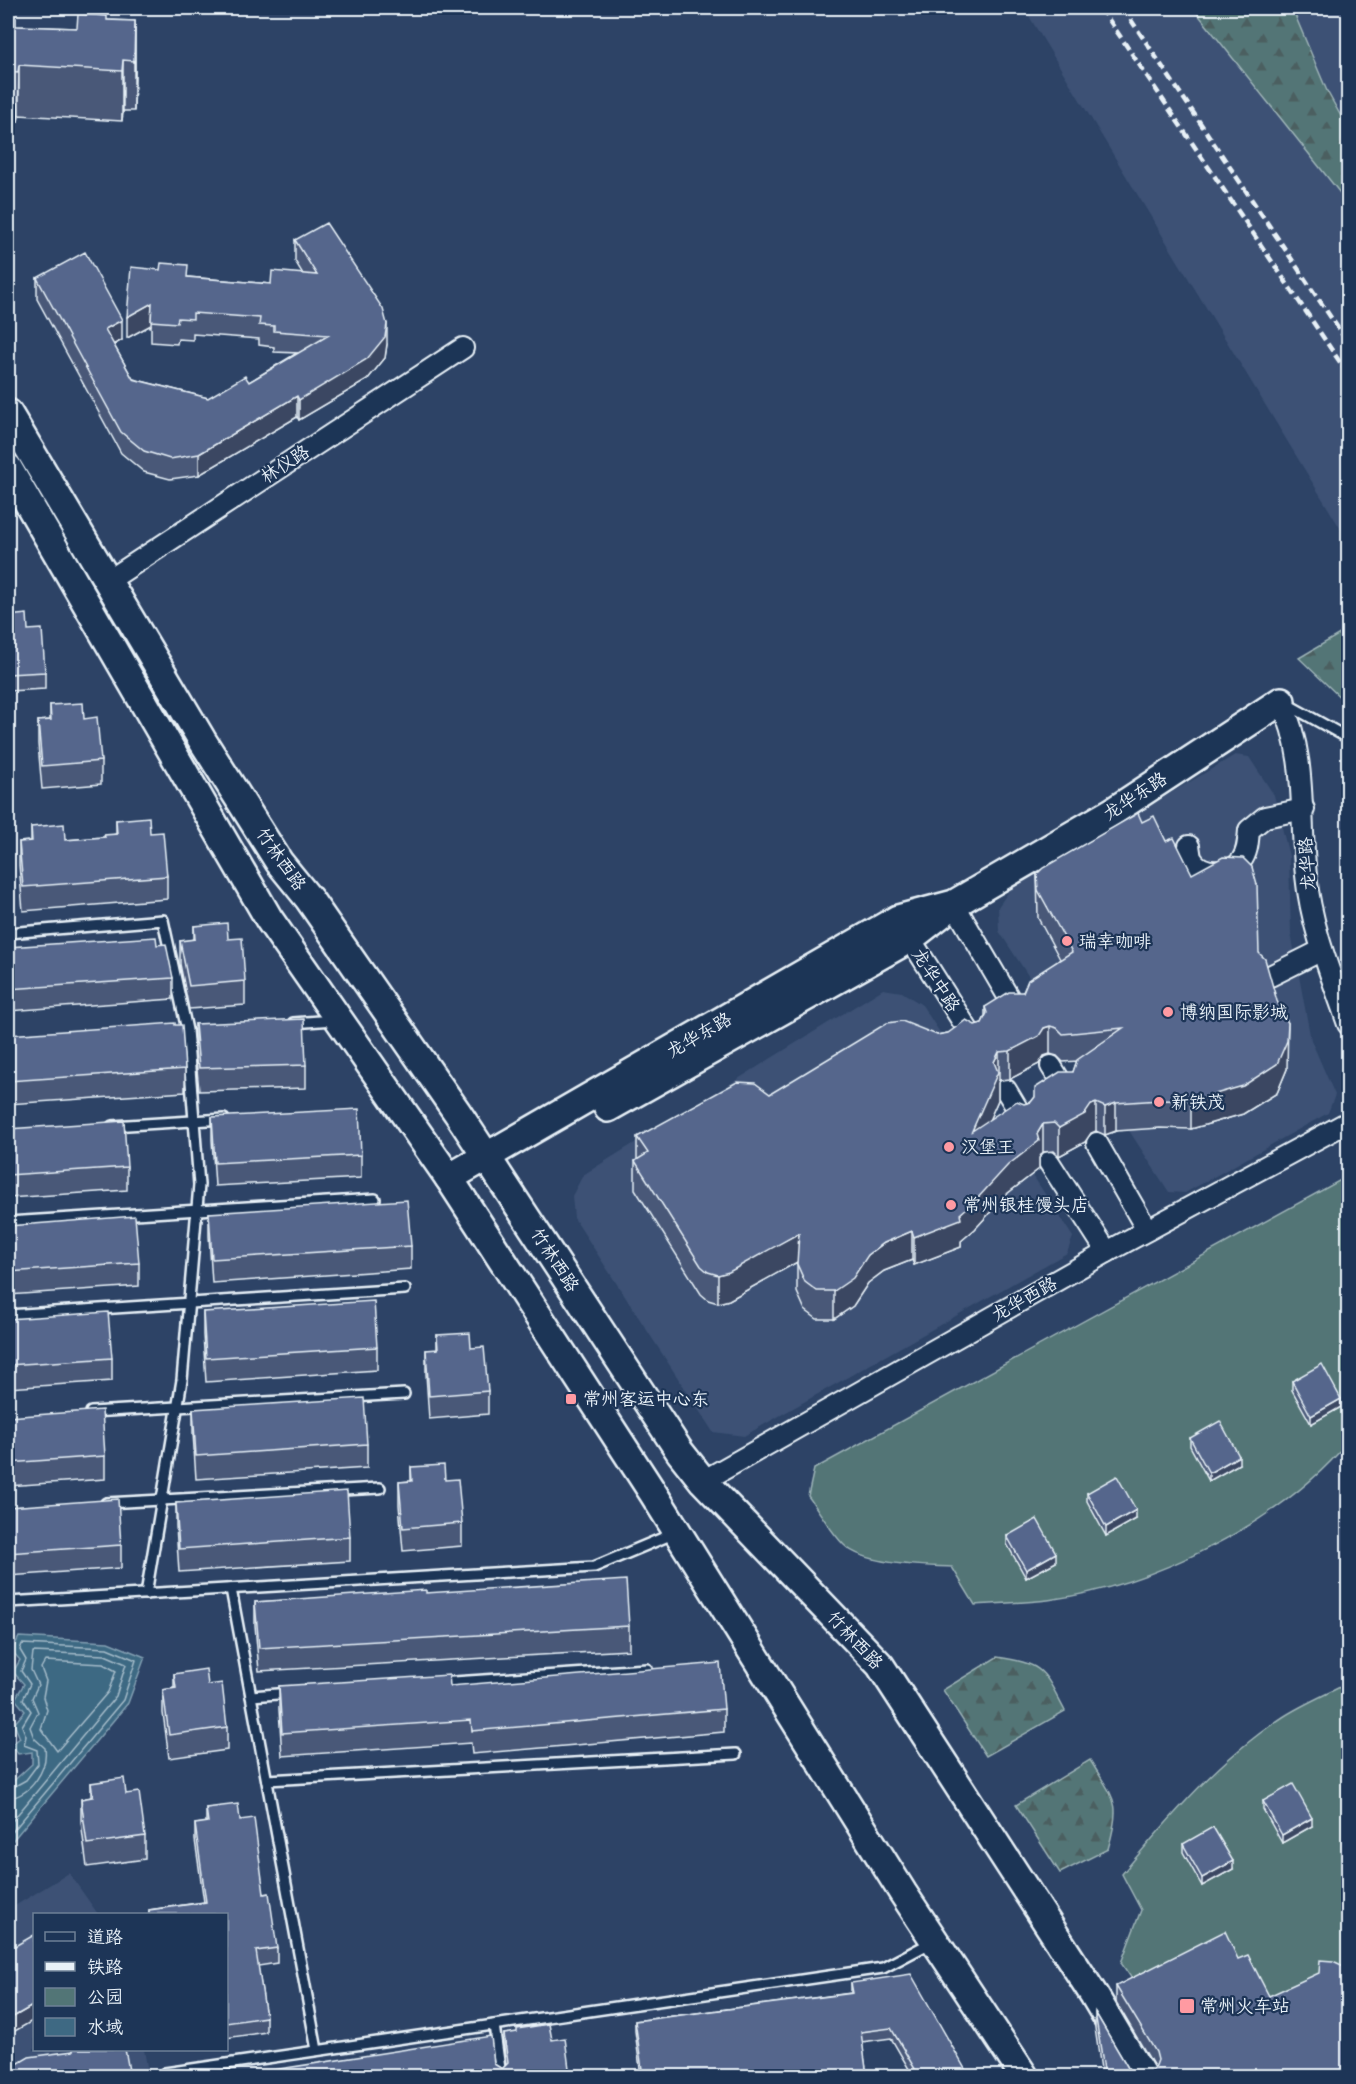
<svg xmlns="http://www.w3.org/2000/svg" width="1356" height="2084" viewBox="0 0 1356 2084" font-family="Sriracha,'LXGW WenKai TC',sans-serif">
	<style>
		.built { fill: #3c5174 }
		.forest { fill: url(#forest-firs); stroke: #9db3b7; stroke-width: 1.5 }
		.park { fill: #527576; stroke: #9db3b7; stroke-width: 1.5 }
		.water { fill: #3e6983; stroke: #829fb2; stroke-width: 1.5 }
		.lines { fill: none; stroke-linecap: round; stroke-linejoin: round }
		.shore { stroke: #a4bbc9; stroke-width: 1.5 }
		.lane-casing { stroke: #e8f1f8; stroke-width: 14 }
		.street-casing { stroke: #e8f1f8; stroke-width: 24 }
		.secondary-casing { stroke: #e8f1f8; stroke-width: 32 }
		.lane { stroke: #1d3557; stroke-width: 9 }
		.street { stroke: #1d3557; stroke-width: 20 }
		.secondary { stroke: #1d3557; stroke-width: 27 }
		.rail { stroke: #e8f1f8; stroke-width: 4.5; stroke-dasharray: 9 4.5; stroke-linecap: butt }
		.wall { fill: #485878; stroke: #e8f1f8; stroke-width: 1.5; fill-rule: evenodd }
		.shaded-wall { fill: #3b4762; stroke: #e8f1f8; stroke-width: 1.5 }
		.building { fill: #54668c; stroke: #e8f1f8; stroke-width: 1.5; fill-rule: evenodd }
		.poi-dot { fill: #ff9aa2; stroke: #1d3557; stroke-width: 2 }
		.labels { text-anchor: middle; stroke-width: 4.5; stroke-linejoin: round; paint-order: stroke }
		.street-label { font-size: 18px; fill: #e8f1f8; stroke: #1d3557 }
		.poi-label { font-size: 18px; fill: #e8f1f8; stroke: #1d3557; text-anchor: start }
	</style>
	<defs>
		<pattern id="forest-firs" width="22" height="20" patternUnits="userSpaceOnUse" patternTransform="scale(1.5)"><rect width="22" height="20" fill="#527576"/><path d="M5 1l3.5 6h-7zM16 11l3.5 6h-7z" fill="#4c5e60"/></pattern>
	</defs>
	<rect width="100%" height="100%" fill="#2d4366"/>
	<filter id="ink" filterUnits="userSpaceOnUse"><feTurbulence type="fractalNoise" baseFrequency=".0167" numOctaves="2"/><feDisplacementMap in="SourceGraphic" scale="12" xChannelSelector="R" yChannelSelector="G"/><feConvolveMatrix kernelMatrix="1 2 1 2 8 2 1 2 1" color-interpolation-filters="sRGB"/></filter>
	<g filter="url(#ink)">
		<g class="built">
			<polygon points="1024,8 1193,8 1348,203 1348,541"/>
			<polygon points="1292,8 1348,8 1348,129 1327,91"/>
			<polygon points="1235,755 1249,757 1274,795 1289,856 1291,933 1311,1040 1335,1095 1328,1113 1185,1193 1169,1192 999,931 998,907 1011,888"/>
			<polygon points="883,989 902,992 922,1005 1073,1237 1067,1253 744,1436 713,1432 574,1218 572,1196 583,1175"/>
			<polygon points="69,1873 98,1914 34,1914 34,2050 144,2050 149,2076 8,2076 8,1910"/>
		</g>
		<g class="forest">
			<polygon points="1193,8 1292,8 1327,91 1348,129 1348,203"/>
			<polygon points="1348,629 1348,705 1299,658"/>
			<path d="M997,1657C1045,1664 1043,1670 1065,1711L986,1756L943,1690Z"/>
			<path d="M1090,1760C1115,1801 1122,1801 1108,1849L1060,1873L1016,1805Z"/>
		</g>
		<g class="park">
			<path d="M1348,1176V1442C1281,1523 1152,1586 1048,1600C1024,1603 999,1603 975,1605L952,1567C925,1566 864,1565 844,1545C830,1531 820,1512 808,1496L814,1469Z"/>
			<path d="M1348,1683V2028L1199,2076L1121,1963L1141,1910L1122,1874C1170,1817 1220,1758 1283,1717C1303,1704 1327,1694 1348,1683Z"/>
		</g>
		<polygon class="water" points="19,1637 108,1642 145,1657 128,1703 8,1846 8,1786 32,1764 32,1752 18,1754 12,1744 20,1738 14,1724 25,1711 15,1699 24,1684 13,1672 20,1660 12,1651"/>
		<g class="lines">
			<g class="shore">
				<polygon points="45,1661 103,1664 116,1671 108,1692 57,1751 41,1729 47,1710 43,1697 46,1681 41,1668"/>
				<polyline points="8,1790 26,1780 38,1764 37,1750 24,1745 26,1736 22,1726 31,1711 23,1699 30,1684 21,1671 26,1660 20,1650 22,1644 107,1648 136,1660 123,1700 8,1837"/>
				<path d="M8,1798C31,1796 48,1769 45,1748L34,1738L30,1727L38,1712L32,1698L38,1685L31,1670L33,1652L105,1655L126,1664L116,1696L8,1826"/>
			</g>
			<defs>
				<g id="lane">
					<polyline points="1285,703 1348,738"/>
					<polyline points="8,933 163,920 187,1030 199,1185 182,1380 146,1594"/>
					<polyline points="293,1023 333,1020"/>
					<polyline points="112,1126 224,1119"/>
					<polyline points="8,1222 375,1199"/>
					<polyline points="8,1315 405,1289"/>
					<polyline points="91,1412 404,1394"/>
					<polyline points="106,1503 380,1488"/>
					<polyline points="231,1589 317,2050"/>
					<polyline points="8,1602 594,1567 675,1533"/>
					<polyline points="439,1683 647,1669"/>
					<polyline points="251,1696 291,1693"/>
					<polyline points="267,1780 736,1754"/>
					<polyline points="494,2025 501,2076"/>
					<polyline points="166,2076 165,2073 883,1968 934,1941"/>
				</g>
				<g id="street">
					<polyline points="108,581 463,348"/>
					<path d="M1281,701C1308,758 1299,815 1306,875C1311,927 1331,975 1348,1024"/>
					<path d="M1189,846C1190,850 1190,856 1192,859C1200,875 1231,875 1241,861C1248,852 1248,841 1249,830L1265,817L1304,809"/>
					<polyline points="954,904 1016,1010"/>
					<polyline points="904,929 975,1041"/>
					<polyline points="1270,976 1322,950"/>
					<polyline points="1051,1066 1066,1090"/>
					<polyline points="1006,1090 1024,1120"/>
					<polyline points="1097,1143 1147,1230"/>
					<polyline points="1049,1162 1107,1252"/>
					<polyline points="703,1481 1107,1252 1348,1122"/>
				</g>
				<g id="secondary">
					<polyline points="8,413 202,740 279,862 309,899 457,1112 680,1452 703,1481 880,1665 1094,1995 1142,2076"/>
					<polyline points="8,468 269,919 449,1178 653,1493 903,1893 1024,2076"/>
					<polyline points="608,1108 909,939 945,911"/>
					<polyline points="449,1178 898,919 954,904 1112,812 1281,701"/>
				</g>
			</defs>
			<use href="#lane" class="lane-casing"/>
			<use href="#street" class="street-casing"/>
			<use href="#secondary" class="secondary-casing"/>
			<use href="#lane" class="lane"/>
			<use href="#street" class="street"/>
			<use href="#secondary" class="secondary"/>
			<g class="rail">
				<polyline points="1101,8 1348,374"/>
				<polyline points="1123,8 1348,343"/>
			</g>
		</g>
		<g class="wall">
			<polygon points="8,17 16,26 77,28 107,20 135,21 135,72 134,111 123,111 122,121 19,115 18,122 8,122"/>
			<polygon points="295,240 387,344 385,358 367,380 299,420 297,417 199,475 170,479 144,472 121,453 37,299 37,278 122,340 114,345 133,379 208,398 249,382 297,353 274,352 274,347 259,345 259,339 193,334 193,340 178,339 177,344 151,342 151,325 127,338 188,277 271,284 303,274 295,261"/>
			<polygon points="8,616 28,630 45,672 45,689 8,691"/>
			<polygon points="50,705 84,719 101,761 101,784 42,789 38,744 38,721 50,720"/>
			<polygon points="116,820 150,833 167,876 167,899 23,911 19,865 19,842 31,841 31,827 65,840 104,837 116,834"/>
			<path d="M1142,822L1166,841L1192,874L1259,953L1287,1069L1277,1093L1243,1114L1191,1129L1160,1128L1116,1131L1105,1135L1096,1131L1091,1133L1085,1142L1059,1156L1054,1151L1043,1152L1039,1158V1169L1008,1193L975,1229L961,1241V1247L914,1265L912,1260L884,1271L868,1283L853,1306L834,1319H817L805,1310L797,1292V1262L729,1300L718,1303L708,1300L701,1294L635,1189V1161L637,1160V1137L770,1094L937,1035L948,1033L982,1023L985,1016V1007L1023,992L1060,959L1038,918L1037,874ZM1050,1054L1057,1056L1063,1062L1077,1061L1073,1072L1035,1097L1031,1102L1024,1104L989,1120L998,1100V1083L999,1080L1010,1079L1039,1064L1044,1056Z"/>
			<polygon points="194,926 245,981 245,1005 189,1009 180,964 180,941 194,940"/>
			<polygon points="157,945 173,978 173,999 8,1011 8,947"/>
			<polygon points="195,1024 306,1065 306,1088 199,1091 195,1048"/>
			<polygon points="8,1035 185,1069 185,1092 8,1104"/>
			<polygon points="212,1117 361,1155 361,1178 215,1186 212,1140"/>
			<polygon points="8,1129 127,1167 127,1190 8,1198"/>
			<polygon points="209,1213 411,1246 411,1269 212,1283 209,1236"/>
			<polygon points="8,1226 139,1263 139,1286 8,1295"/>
			<polygon points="203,1312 377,1347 377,1370 206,1382 203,1335"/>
			<polygon points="8,1319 112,1358 112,1381 8,1388"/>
			<polygon points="437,1335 471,1348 488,1391 488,1414 429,1419 426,1374 426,1350 437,1350"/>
			<polygon points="1292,1381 1341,1407 1311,1424 1292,1390"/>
			<polygon points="193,1409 367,1444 367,1468 196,1479 193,1433"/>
			<polygon points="8,1417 105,1456 105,1479 8,1486"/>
			<polygon points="1190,1438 1239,1464 1209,1481 1190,1446"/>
			<polygon points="411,1467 462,1523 462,1546 403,1551 399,1505 399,1482 411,1481"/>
			<polygon points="1087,1493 1136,1519 1106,1536 1087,1501"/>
			<polygon points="176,1503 350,1537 350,1561 179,1572 176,1526"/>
			<polygon points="8,1507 121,1545 121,1568 8,1576"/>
			<polygon points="1007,1536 1056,1562 1026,1578 1007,1544"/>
			<polygon points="426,1593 629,1626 629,1650 259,1671 255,1625 255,1602"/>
			<polygon points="174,1674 208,1685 227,1727 227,1750 169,1758 163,1713 163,1690 174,1688"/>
			<polygon points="279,1686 450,1686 724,1709 724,1732 472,1754 471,1743 282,1756 279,1710"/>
			<polygon points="91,1783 126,1794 145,1836 145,1859 87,1867 81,1822 81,1799 91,1797"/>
			<polygon points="1263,1801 1312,1826 1282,1843 1263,1809"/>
			<polygon points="206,1808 240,1820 264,1894 277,1948 277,1963 258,1966 266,2017 266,2032 226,2038 226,1914 149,1914 149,1910 204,1902 195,1840 195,1824 206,1823"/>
			<polygon points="1183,1844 1233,1869 1202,1886 1183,1852"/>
			<polygon points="1238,1959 1269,1996 1348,2076 1102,2076 1095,2028 1095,2012 1128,2068 1135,2074 1143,2076 1155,2068 1116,2002 1116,1986"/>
			<polygon points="851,1983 969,2076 913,2076 891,2038 862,2042 867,2076 641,2076 635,2031 635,2021 851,1993"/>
			<polygon points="504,2034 552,2040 570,2076 235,2076 494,2064 502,2069 506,2065 504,2047"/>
		</g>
		<g class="shaded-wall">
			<polygon points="135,21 135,72 134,111 134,61"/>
			<polygon points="123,60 123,111 122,121 122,71"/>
			<polygon points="19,65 19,115 18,122"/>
			<polygon points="152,303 151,325 127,338 127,317"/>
			<polygon points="122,320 122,340 105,349 105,329"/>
			<polygon points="387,324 387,344 385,358 367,380 299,420 299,400"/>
			<polygon points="297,396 297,417 199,475 199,454"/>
			<polygon points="1288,1023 1287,1069 1277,1093 1243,1114 1191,1129 1191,1101"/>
			<polygon points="1050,1026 1050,1054 1044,1056 1039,1064 1010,1079 1010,1051 1044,1028"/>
			<polygon points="999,1052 999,1080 998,1083 998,1100 972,1159 972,1131 994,1062"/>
			<polygon points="1096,1103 1096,1131 1091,1133 1085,1142 1059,1156 1059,1128 1091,1105"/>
			<polygon points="1116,1103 1116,1131 1105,1135 1105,1107"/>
			<polygon points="1043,1124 1043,1152 1039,1158 1039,1169 1008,1193 975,1229 961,1241 961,1247 914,1265 914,1237 960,1214 1037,1134"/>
			<polygon points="912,1231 912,1260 884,1271 868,1283 853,1306 834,1319 834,1291 868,1255 884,1243"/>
			<polygon points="799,1233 799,1261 729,1300 718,1303 718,1275"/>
			<polygon points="1341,1399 1341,1407 1311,1424 1311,1416"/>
			<polygon points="1239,1456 1239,1464 1209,1481 1209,1473"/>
			<polygon points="1136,1510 1136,1519 1106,1536 1106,1527"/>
			<polygon points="1056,1553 1056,1562 1026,1578 1026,1570"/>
			<polygon points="1312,1818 1312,1826 1282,1843 1282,1835"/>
			<polygon points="1233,1861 1233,1869 1202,1886 1202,1878"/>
			<polygon points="34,2005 34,2020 8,2035 8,2020"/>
		</g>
		<g class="building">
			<polygon points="78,14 107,16 107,20 135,21 134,61 123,60 122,71 19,65 18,72 8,71 8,17 16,18 16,26 77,28"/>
			<polygon points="326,223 383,309 387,324 385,337 367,359 299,400 297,396 199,454 170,459 144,451 121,432 37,278 85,252 122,320 105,329 133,379 208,398 245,376 249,382 329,335 274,331 274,326 259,325 260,318 193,313 193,319 178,318 177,323 151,321 152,303 127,317 131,267 160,270 161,263 188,265 187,277 271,284 272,271 317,275 295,240"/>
			<polygon points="27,614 28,630 42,629 45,672 8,674 8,616"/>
			<polygon points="83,703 84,719 97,717 101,761 42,766 38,721 51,720 50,705"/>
			<path d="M1138,813L1142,822L1154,816L1166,841L1174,838L1192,874L1223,857L1243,858L1252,867L1257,885L1259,953L1265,959L1277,1001L1288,1023L1287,1041L1277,1064L1243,1086L1191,1101L1160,1100L1116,1103L1105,1107L1096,1103L1091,1105L1085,1114L1059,1128L1054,1123L1043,1124L1037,1134L1039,1141L1008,1165L975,1201L960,1214L961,1219L914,1237L912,1231L884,1243L868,1255L853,1278L834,1291H817L805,1282L797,1264L799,1233L729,1272L718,1275L708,1272L701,1266L635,1161L648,1153L637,1137L737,1082L755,1083L770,1094L887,1023L902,1021L937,1035L948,1033L966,1020L975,1025L982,1023L987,1013L985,1007L1009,992H1023L1028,980L1072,952L1038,890L1037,874L1043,868ZM1050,1026L1057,1028L1063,1034L1123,1028L1077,1060L1073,1072H1060L1035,1088V1097L1031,1102L1024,1104L1017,1101L972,1131L998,1072L994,1062L999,1052L1010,1051L1039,1036L1044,1028Z"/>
			<polygon points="149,817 150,833 163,832 167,876 23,887 19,842 32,841 31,827 64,824 65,840 105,837 104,835 117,834 116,820"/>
			<polygon points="227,923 228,939 242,938 245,981 189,986 180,941 195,939 194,926"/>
			<polygon points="156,937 157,945 166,944 173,978 8,989 8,947"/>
			<polygon points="304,1019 306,1065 199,1068 195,1024"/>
			<polygon points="175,1023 175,1025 182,1025 185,1069 8,1081 8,1035"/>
			<polygon points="359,1109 361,1155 215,1163 212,1117"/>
			<polygon points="124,1121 127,1167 8,1175 8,1129"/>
			<polygon points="407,1200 411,1246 212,1259 209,1213"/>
			<polygon points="135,1216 139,1263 8,1272 8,1226"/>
			<polygon points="374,1301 377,1347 206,1358 203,1312"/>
			<polygon points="108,1312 112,1358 8,1365 8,1319"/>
			<polygon points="470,1333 471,1348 484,1347 488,1391 429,1396 426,1350 438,1349 437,1335"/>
			<polygon points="1322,1364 1341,1399 1311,1416 1292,1381"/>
			<polygon points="364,1398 367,1444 196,1456 193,1409"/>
			<polygon points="102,1410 105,1456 8,1463 8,1417"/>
			<polygon points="1220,1421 1239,1456 1209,1473 1190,1438"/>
			<polygon points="444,1465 445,1480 458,1479 462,1523 403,1528 399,1482 412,1481 411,1467"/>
			<polygon points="1117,1476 1136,1510 1106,1527 1087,1493"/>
			<polygon points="347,1491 350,1537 179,1549 176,1503"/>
			<polygon points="118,1499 121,1545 8,1553 8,1507"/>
			<polygon points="1037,1519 1056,1553 1026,1570 1007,1536"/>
			<polygon points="626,1580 629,1626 259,1648 255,1602 426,1590 426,1593"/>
			<polygon points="720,1663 724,1709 472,1731 471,1720 282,1733 279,1686 449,1675 450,1686"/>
			<polygon points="206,1669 208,1685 222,1683 227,1727 169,1735 163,1690 176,1688 174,1674"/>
			<polygon points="124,1778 126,1794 139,1792 145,1836 87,1844 81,1799 93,1797 91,1783"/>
			<polygon points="1293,1784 1312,1818 1282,1835 1263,1801"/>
			<polygon points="238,1804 240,1820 254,1818 264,1894 269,1893 277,1948 256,1951 266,2017 226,2023 226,1914 149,1914 149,1910 206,1902 195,1824 208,1822 206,1808"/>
			<polygon points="1213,1827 1233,1861 1202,1878 1183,1844"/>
			<polygon points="1225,1931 1238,1959 1248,1955 1269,1996 1319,1973 1320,1960 1333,1961 1348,1968 1348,2076 1105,2076 1095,2012 1128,2068 1135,2074 1143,2076 1155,2068 1158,2060 1156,2052 1116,1986"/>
			<polygon points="34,1935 34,2005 8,2020 8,1950"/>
			<polygon points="911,1974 969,2076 919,2076 891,2028 861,2032 867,2076 643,2076 635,2021 853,1993 851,1983"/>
			<polygon points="549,2024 552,2040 565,2038 570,2076 235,2076 491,2036 494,2064 502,2069 508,2063 504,2034 517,2032 517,2029"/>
			<polygon points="73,2049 125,2049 130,2076 8,2076 8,2056 14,2066 29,2057 73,2051"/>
		</g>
	</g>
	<g class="poi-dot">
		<circle cx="1067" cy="941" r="6"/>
		<circle cx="1168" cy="1012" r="6"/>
		<circle cx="1159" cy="1102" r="6"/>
		<circle cx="949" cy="1147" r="6"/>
		<circle cx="951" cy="1205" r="6"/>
		<rect x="565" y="1393" width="12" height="12" rx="3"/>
		<rect x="1179" y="1998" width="16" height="16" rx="3"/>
	</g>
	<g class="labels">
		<g class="street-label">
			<text transform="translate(285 464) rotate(-33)" y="6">林仪路</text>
			<text transform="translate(1135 796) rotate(-33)" y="6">龙华东路</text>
			<text transform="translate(281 859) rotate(55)" y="6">竹林西路</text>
			<text transform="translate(1307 864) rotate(-94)" y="6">龙华路</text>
			<text transform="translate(936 980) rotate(57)" y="6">龙华中路</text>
			<text transform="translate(699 1035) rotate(-30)" y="6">龙华东路</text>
			<text transform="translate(555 1260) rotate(57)" y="6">竹林西路</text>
			<text transform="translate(1024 1299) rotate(-29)" y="6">龙华西路</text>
			<text transform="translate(855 1640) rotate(47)" y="6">竹林西路</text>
		</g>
		<g class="poi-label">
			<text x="1079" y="947">瑞幸咖啡</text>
			<text x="1180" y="1018">博纳国际影城</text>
			<text x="1171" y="1108">新铁茂</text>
			<text x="961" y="1153">汉堡王</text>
			<text x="963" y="1211">常州银桂馒头店</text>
			<text x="583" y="1405">常州客运中心东</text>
			<text x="1200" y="2012">常州火车站</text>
		</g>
	</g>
	<rect width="1356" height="2084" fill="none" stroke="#1d3557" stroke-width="30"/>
	<rect x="15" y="15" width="1326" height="2054" fill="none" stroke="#e8f1f8" stroke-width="2" filter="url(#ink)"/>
	<rect x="33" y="1913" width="195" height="138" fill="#1d3557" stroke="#6e8097" stroke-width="1.5"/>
	<rect x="45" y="1932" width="30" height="9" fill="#1d3557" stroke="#6e8097" stroke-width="1.5"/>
	<text x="87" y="1943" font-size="18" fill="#e8f1f8">道路</text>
	<rect x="45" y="1962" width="30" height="9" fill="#e8f1f8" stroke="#6e8097" stroke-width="1.5"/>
	<text x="87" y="1973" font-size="18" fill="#e8f1f8">铁路</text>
	<rect x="45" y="1988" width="30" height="18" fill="#527576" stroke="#6e8097" stroke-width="1.5"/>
	<text x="87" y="2003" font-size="18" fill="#e8f1f8">公园</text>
	<rect x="45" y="2018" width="30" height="18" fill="#3e6983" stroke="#6e8097" stroke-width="1.5"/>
	<text x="87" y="2033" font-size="18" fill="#e8f1f8">水域</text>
</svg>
